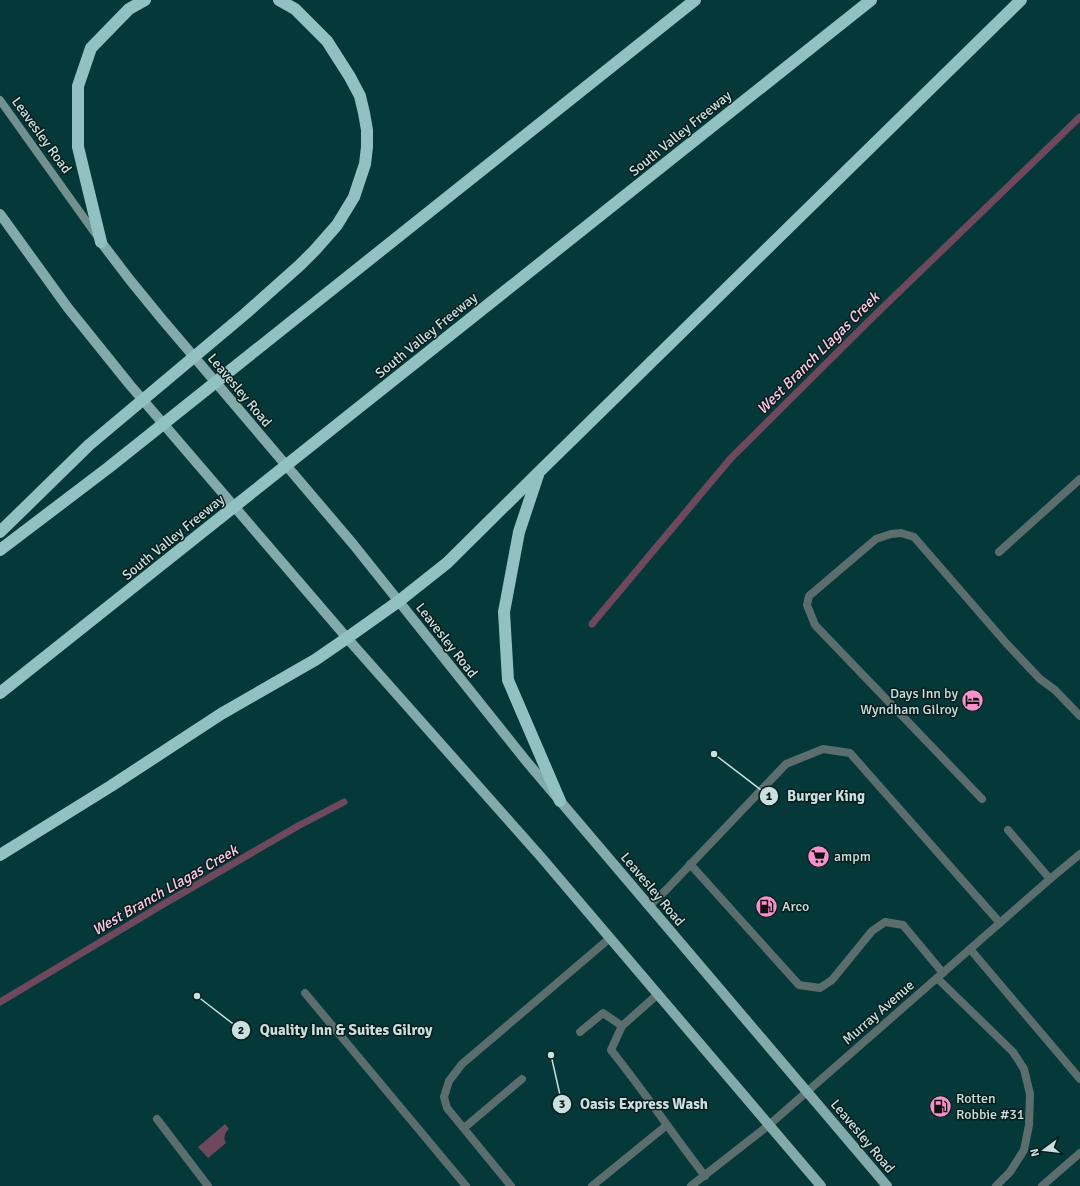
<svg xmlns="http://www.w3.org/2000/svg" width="1080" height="1186" viewBox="0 0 1080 1186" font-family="Signika,sans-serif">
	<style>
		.water { fill: #6e485d }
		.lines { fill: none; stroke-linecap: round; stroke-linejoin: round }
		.stream { stroke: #6e485d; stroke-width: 7 }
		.service { stroke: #5b6e6d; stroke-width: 8 }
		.minor { stroke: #5b6e6d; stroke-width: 8 }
		.tertiary { stroke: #5b6e6d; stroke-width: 8 }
		.secondary { stroke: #71908f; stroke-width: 8 }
		.primary { stroke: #83aaaa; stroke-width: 10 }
		.motorway { stroke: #92c1c1; stroke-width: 12 }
		.labels { text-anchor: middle; stroke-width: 3; stroke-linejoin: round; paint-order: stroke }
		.street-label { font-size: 14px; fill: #c8e0df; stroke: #091c1c }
		.poi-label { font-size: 14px; fill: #c8e0df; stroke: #091c1c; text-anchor: start }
		.water-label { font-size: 15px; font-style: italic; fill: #ffc8e5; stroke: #091c1c }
		.leader { fill: none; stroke: #c8e0df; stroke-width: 1.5 }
		.callout-dot { fill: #c8e0df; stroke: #091c1c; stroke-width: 1.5 }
		.mark-label { font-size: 12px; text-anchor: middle; font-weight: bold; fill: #111 }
		.callout-label { font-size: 15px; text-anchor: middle; font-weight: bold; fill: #c8e0df; stroke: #091c1c; stroke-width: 3; stroke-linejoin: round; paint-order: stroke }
	</style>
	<rect width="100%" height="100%" fill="#053839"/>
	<path class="water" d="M225,1124L229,1129C225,1132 223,1138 226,1143L208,1158L198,1147Z"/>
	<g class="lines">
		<g class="stream">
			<polyline points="592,624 731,458 875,315 1080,117"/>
			<polyline points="0,1002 162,905 298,826 344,802"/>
		</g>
		<g class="service">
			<polyline points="999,552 1080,479"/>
			<polyline points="982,799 815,625 807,605 809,596 876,539 891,534 901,533 914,537 1006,643 1040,679 1055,690 1080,716"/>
			<polyline points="1008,830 1050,879"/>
			<polyline points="690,864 799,985 820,988 832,980 872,931 885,922 903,925 943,973"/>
			<polyline points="649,906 667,889 786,764 823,749 850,753 1000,923"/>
			<polyline points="970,949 1080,1079"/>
			<polyline points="937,978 1013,1052 1024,1069 1030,1094 1029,1125 1024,1150 1010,1172 996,1186"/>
			<polyline points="305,993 466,1186"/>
			<path d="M658,994L622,1026L611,1050C644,1091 673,1135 705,1176"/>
			<polyline points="580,1032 603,1013 622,1026"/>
			<polyline points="157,1119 208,1186"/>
			<polyline points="464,1128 522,1079"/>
			<polyline points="511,1186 447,1108 444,1097 449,1081 462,1064 610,938"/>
			<polyline points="592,1186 667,1125"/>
			<polyline points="1042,1186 1080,1153"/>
		</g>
		<polyline class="minor" points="691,1186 769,1125"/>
		<polyline class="tertiary" points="769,1125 1050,879 1080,854"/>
		<polyline class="secondary" points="0,100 97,236"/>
		<g class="primary">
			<polyline points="0,214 68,308 130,385 347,638 541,857 821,1186"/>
			<polyline points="101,242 130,280 161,318 353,544 527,762 887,1186"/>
		</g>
		<g class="motorway">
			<polyline points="101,242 78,147 78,86 91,48 129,9 145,0"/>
			<polyline points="538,475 519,532 504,612 508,680 560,801"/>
			<polyline points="0,532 89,445 245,314 300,265 315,250 337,225 354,197 365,164 367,147 367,130 364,113 360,96 350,77 327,41 295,9 279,0"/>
			<polyline points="0,550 108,468 695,0"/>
			<polyline points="0,693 871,0"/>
			<polyline points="0,855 111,786 221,714 315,660 347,638 399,601 447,563 539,472 1021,0"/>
		</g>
	</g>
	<defs>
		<symbol id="hotel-disc" viewBox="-11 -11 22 22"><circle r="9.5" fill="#f890cb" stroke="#091c1c"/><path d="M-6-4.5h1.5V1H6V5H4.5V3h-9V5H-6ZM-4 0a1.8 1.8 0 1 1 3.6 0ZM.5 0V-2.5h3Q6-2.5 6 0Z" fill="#111"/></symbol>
		<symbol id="supermarket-disc" viewBox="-11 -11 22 22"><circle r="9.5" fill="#f890cb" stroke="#091c1c"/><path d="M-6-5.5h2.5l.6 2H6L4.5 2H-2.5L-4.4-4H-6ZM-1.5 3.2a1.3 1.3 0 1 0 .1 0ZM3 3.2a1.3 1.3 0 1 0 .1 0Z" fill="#111"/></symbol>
		<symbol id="fuel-disc" viewBox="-11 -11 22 22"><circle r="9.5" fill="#f890cb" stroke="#091c1c"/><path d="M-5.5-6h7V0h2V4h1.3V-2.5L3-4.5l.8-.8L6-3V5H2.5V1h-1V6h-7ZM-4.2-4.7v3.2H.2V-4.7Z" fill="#111"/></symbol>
	</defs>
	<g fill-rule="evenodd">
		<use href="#hotel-disc" x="960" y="688" width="25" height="25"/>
		<use href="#supermarket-disc" x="806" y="844" width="25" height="25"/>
		<use href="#fuel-disc" x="754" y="894" width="25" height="25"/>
		<use href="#fuel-disc" x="928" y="1094" width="25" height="25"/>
	</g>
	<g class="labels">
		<g class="street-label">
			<text transform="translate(680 133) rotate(-39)" y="5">South Valley Freeway</text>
			<text transform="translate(42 135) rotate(54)" y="5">Leavesley Road</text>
			<text transform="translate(426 335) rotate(-39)" y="5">South Valley Freeway</text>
			<text transform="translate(240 390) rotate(50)" y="5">Leavesley Road</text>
			<text transform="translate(173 537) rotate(-39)" y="5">South Valley Freeway</text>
			<text transform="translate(447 640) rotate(52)" y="5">Leavesley Road</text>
			<text transform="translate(653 889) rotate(50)" y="5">Leavesley Road</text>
			<text transform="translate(878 1012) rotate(-41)" y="5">Murray Avenue</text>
			<text transform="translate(863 1136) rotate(50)" y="5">Leavesley Road</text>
		</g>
		<g class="poi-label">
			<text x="958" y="698" text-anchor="end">Days Inn by<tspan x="958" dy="16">Wyndham Gilroy</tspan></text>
			<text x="834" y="861">ampm</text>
			<text x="782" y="911">Arco</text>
			<text x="956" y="1103">Rotten<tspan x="956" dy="16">Robbie #31</tspan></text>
		</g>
		<g class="water-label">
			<text transform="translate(818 353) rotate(-45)" y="5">West Branch Llagas Creek</text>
			<text transform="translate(165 890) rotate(-30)" y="5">West Branch Llagas Creek</text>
		</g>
	</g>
	<path class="leader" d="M714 754L769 796M197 996L241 1030M551 1055L562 1104"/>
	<g class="callout-dot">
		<circle cx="714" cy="754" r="4"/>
		<circle cx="197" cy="996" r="4"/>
		<circle cx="551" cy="1055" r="4"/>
		<circle cx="769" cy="796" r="10"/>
		<circle cx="241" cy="1030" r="10"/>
		<circle cx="562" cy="1104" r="10"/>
	</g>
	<g class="mark-label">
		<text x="769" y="800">1</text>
		<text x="241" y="1034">2</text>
		<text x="562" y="1108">3</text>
	</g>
	<g class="callout-label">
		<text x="826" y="801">Burger King</text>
		<text x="346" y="1035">Quality Inn &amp; Suites Gilroy</text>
		<text x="644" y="1109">Oasis Express Wash</text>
	</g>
	<g transform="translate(1044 1150) rotate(255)" stroke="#091c1c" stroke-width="3" paint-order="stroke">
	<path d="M0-3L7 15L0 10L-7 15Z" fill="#c8e0df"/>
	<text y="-6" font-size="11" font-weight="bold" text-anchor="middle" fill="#c8e0df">N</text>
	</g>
</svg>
